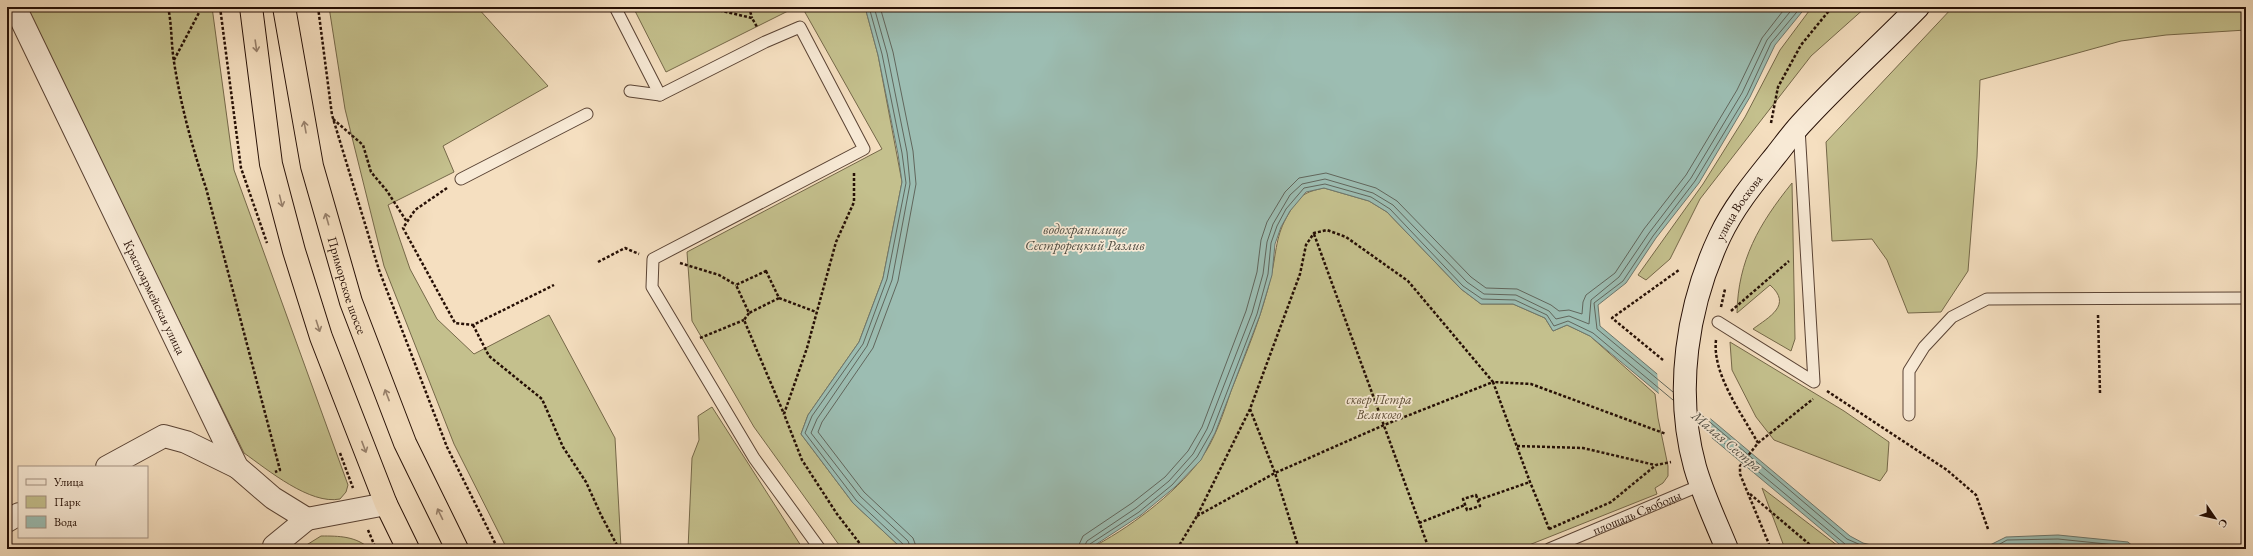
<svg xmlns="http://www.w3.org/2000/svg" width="2253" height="556" viewBox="0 0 2253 556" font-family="'EB Garamond',serif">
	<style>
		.green { fill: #c4c08d; stroke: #756849 }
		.water { fill: #9cbdb2; stroke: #6d776d }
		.pier { fill: #f5dfc0 }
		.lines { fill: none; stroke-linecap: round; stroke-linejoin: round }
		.shore { stroke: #61665c; stroke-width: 1 }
		.service-casing { stroke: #5a4334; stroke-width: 13 }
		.minor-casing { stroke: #5a4334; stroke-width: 24 }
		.secondary-casing { stroke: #260f05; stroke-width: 24 }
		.trunk-casing { stroke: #260f05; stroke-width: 24 }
		.path { stroke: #260f05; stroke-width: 2.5; stroke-dasharray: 3 2; stroke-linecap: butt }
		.service { stroke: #f8ead6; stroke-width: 11 }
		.minor { stroke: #f8ead6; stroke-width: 22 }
		.secondary { stroke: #f8ead6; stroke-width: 22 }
		.trunk { stroke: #f5dfc0; stroke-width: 22 }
		.oneway { stroke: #98816c }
		.labels { text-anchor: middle; stroke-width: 3.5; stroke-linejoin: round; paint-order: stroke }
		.street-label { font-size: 13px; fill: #260f05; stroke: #f8ead6 }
		.park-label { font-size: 13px; font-style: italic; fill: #5d4d35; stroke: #f8ead6 }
		.water-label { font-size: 14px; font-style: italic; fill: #4f4c42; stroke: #f8ead6 }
	</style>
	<rect width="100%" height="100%" fill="#f5dfc0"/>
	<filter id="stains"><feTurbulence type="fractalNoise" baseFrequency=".005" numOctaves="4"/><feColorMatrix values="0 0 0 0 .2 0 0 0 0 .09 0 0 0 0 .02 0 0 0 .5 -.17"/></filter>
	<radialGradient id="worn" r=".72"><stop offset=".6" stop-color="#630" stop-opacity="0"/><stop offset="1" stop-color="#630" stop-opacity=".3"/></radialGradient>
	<g class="green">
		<path d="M25,7H212L234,170L348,485L346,492L340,499C310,505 268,470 244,453Z"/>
		<polygon points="329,7 477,7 548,86 443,146 454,172 388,205 410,269 437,319 474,354 549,315 615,438 621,548 624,549 507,549 454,444 384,266 345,109"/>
		<polygon points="633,7 796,7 666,72"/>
		<polygon points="802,7 865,7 878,55 902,182 883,278 859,342 808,415 801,434 853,503 897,544 904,549 842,549 754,427 692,321 687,252 882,149"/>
		<polygon points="1812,7 1866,7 1811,56 1700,199 1670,259 1646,280 1638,275 1703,184 1745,117 1780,50"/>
		<polygon points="1953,7 2246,7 2246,30 2166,35 2121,41 1980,80 1977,157 1968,271 1941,312 1908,313 1887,260 1872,239 1832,241 1826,142"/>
		<path d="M1792,183L1795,339L1791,351L1753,329C1769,317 1793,305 1770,285L1737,313C1738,260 1759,224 1792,183Z"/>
		<path d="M1324,188L1369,201L1387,212L1461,289L1481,304H1513L1545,318L1553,331L1567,325L1590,336L1655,394L1658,418L1668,466V476L1663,483L1655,488L1657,494L1519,549H1089C1128,529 1174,495 1200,460C1215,440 1223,414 1231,391C1246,353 1262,316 1271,276C1277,251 1275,236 1289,213C1299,195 1305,192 1324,188Z"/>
		<polygon points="1730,342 1844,411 1889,442 1887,471 1880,481 1774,440 1756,417 1732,370"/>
		<polygon points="712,407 803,549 688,549 692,458 699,440 698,416"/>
		<polygon points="1762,488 1842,549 1785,549"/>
		<path d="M321,536C339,536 356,536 370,549H300Z"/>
	</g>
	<polygon class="water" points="865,7 1806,7 1775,45 1750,97 1699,183 1656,238 1626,283 1598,305 1600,326 1850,536 1863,543 1879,547 1988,546 2006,537 2058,535 2128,542 2136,549 1845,549 1590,336 1567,325 1553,331 1545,318 1513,304 1481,304 1461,289 1387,212 1369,201 1324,188 1306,192 1290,211 1281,227 1275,244 1272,275 1260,315 1215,433 1201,460 1175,487 1141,515 1089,549 904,549 897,544 853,503 801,434 808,415 859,342 883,278 902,182 898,154 878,55"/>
	<polygon class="pier" points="1657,371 1710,414 1712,441 1659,396"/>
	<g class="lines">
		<g class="shore">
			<polyline points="869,7 882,54 902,153 906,183 887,279 863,344 812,416 805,433 856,500 904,545 906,549"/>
			<polyline points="874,7 887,53 907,152 910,184 892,280 867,346 817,419 811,433 860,496 908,541 911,549"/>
			<polyline points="880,7 893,52 913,151 916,184 898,281 873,348 822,422 818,432 864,492 913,538 917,549"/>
			<polyline points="1673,392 1597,329 1594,303 1623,281 1653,236 1695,181 1747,95 1771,43 1801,7"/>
			<polyline points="1698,412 1847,539 1870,549"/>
			<polyline points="1699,422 1845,544 1846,549"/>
			<polyline points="1077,549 1083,536 1132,503 1165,477 1188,451 1202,427 1246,311 1257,272 1261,240 1267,222 1285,192 1299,178 1326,173 1376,188 1397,201 1471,277 1486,288 1517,289 1551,305 1559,311 1569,310 1582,314 1583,302 1586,295 1615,273 1644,229 1686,175 1737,90 1762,38 1786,7"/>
			<polyline points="1083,549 1087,541 1136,508 1169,481 1193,454 1207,429 1252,313 1263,274 1267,242 1273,224 1290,195 1302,184 1325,179 1373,193 1393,205 1467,282 1484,294 1516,295 1549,311 1556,319 1569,316 1589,324 1591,300 1619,277 1649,233 1691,178 1742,93 1767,40 1794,7"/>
			<polyline points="1088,549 1090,544 1139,512 1172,485 1197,457 1212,431 1257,314 1268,274 1271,243 1277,226 1286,209 1304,188 1325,184 1371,197 1390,209 1463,286 1482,299 1515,300 1547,315 1554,326 1568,321 1593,333 1673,400"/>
			<polyline points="1991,549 2007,540 2058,539 2126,546 2130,549"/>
			<polyline points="2002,549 2008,545 2058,544 2105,549"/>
		</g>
		<defs>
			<g id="service">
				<polyline points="615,7 660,95"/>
				<polyline points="630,91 660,95 765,42 800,27 864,149 653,259 652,287 754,458 820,549"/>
				<polyline points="461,179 587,114"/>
				<polyline points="1718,322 1814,382 1799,128"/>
				<polyline points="1909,415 1909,371 1924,347 1952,317 1987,299 2246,298"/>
				<path id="s1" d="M1549,549L1701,485"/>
			</g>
			<g id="minor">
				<path id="s2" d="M15,7L237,467L273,498L307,519L274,546V549"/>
				<polyline points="107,467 164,436 186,442 237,467"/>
				<polyline points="307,519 386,504"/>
				<polyline points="7,521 19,514"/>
			</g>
			<g id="secondary">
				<path id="s3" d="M1727,549C1716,522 1703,495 1695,467C1674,391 1687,306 1720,236C1734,206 1756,180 1776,155C1784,145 1791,135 1800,125C1837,84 1879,47 1918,7"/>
			</g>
			<g id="trunk">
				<polyline points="251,7 271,164 294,251 321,337 347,404 386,504 408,549"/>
				<path id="s4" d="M284,7L312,166L351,302L405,443L457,549"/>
			</g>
		</defs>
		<use href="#service" class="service-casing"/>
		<use href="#minor" class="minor-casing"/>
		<use href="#secondary" class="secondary-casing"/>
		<use href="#trunk" class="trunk-casing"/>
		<g class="path">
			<path d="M168,7C172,25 171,44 174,62C181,106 192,147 206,188L280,470L275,472"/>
			<polyline points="220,7 241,168 267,243"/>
			<polyline points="318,7 332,115 379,270 447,447 498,549"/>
			<polyline points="705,7 752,18 757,27"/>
			<polyline points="749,7 752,18"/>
			<polyline points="174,60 202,7"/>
			<polyline points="333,119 363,145 371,172 387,191 407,222"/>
			<polyline points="1771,123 1778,87 1801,45 1832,7"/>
			<polyline points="854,173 854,202 836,242 807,348 784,414 802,460 837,514 864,549"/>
			<polyline points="447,188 415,210 403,228 455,323 473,325 554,285"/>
			<polyline points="1314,234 1429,549"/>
			<polyline points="598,262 625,248 639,254"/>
			<polyline points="680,263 719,275 736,285"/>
			<polygon points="766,271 779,298 749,313 736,285"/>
			<polyline points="779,298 816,312"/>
			<polyline points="1721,307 1725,289"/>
			<polyline points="1731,311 1789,261"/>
			<polyline points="749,313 744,320 784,414"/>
			<polyline points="2098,315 2100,393"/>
			<polyline points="473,325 489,356 542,399 563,447 586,482 601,515 619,549"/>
			<polyline points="700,338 744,320"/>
			<path d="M1716,340C1712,374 1742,414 1758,443L1740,466V474L1771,549"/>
			<polyline points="1663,360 1612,318 1679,270"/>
			<polyline points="1827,391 1947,470 1976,495 1988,529"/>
			<polyline points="1250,409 1275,473 1299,549"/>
			<polyline points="1758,443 1813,399"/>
			<polyline points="1517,446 1583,448 1655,465"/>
			<polyline points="340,453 353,488"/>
			<polyline points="1750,494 1815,549"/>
			<polygon points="1476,495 1480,506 1467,510 1463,499"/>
			<polyline points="1478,500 1530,482"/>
			<polyline points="1197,516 1275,473 1384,425 1493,382 1530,482 1550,531"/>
			<polyline points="1419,523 1465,505"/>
			<polyline points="1549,529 1611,502 1656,465 1671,462"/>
			<polyline points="368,530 376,549"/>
			<polyline points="1177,549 1197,516 1250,409 1300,274 1306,245 1314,233 1327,230 1346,237 1408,281 1493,382 1531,384 1666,434"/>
		</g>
		<use href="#service" class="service"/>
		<use href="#minor" class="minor"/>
		<use href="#secondary" class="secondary"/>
		<use href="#trunk" class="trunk"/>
	</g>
	<defs><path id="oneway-shaft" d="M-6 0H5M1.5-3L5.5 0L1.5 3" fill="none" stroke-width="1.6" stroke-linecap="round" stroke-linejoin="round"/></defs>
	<g class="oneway">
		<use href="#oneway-shaft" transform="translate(256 46) rotate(82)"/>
		<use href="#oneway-shaft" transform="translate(305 127) rotate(-100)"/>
		<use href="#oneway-shaft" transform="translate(281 201) rotate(76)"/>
		<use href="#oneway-shaft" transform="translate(327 219) rotate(-106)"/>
		<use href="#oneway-shaft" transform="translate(318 326) rotate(72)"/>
		<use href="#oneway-shaft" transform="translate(387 395) rotate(-111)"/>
		<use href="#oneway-shaft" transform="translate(364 447) rotate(69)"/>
		<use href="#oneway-shaft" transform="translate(440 514) rotate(-116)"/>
	</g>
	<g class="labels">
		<g class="street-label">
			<text dy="5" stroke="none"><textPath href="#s3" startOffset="359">улица Воскова</textPath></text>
			<text dy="5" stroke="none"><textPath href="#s4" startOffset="286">Приморское шоссе</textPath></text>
			<text dy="5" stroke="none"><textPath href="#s2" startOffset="322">Красноармейская улица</textPath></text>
			<text dy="5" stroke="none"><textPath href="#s1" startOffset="95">площадь Свободы</textPath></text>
		</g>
		<g class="park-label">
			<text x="1379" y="404">сквер Петра<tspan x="1379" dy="15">Великого</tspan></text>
		</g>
		<g class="water-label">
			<text x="1085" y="234">водохранилище<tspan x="1085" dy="16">Сестрорецкий Разлив</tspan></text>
			<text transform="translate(1727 441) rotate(40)" y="5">Малая Сестра</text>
		</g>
	</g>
	<rect width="2253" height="556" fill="none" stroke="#f5dfc0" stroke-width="24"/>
	<rect x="8" y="8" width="2237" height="540" fill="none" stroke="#260f05" stroke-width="2"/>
	<rect x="12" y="12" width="2229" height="532" fill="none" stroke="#260f05"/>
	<rect x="18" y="466" width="130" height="72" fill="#f8ead6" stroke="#a49282"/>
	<rect x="26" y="479" width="20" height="6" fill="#f8ead6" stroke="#a49282"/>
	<text x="54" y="486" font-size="12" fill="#260f05">Улица</text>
	<rect x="26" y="496" width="20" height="12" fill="#c4c08d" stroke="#a49282"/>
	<text x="54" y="506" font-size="12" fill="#260f05">Парк</text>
	<rect x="26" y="516" width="20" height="12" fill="#9cbdb2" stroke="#a49282"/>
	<text x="54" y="526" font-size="12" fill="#260f05">Вода</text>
	<g transform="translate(2215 518) rotate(124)" stroke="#f8ead6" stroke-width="3" paint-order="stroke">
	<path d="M0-3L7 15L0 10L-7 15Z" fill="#260f05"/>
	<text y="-6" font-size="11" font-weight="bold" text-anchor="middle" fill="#260f05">С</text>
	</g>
	<rect width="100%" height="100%" filter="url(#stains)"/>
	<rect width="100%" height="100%" fill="url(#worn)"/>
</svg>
